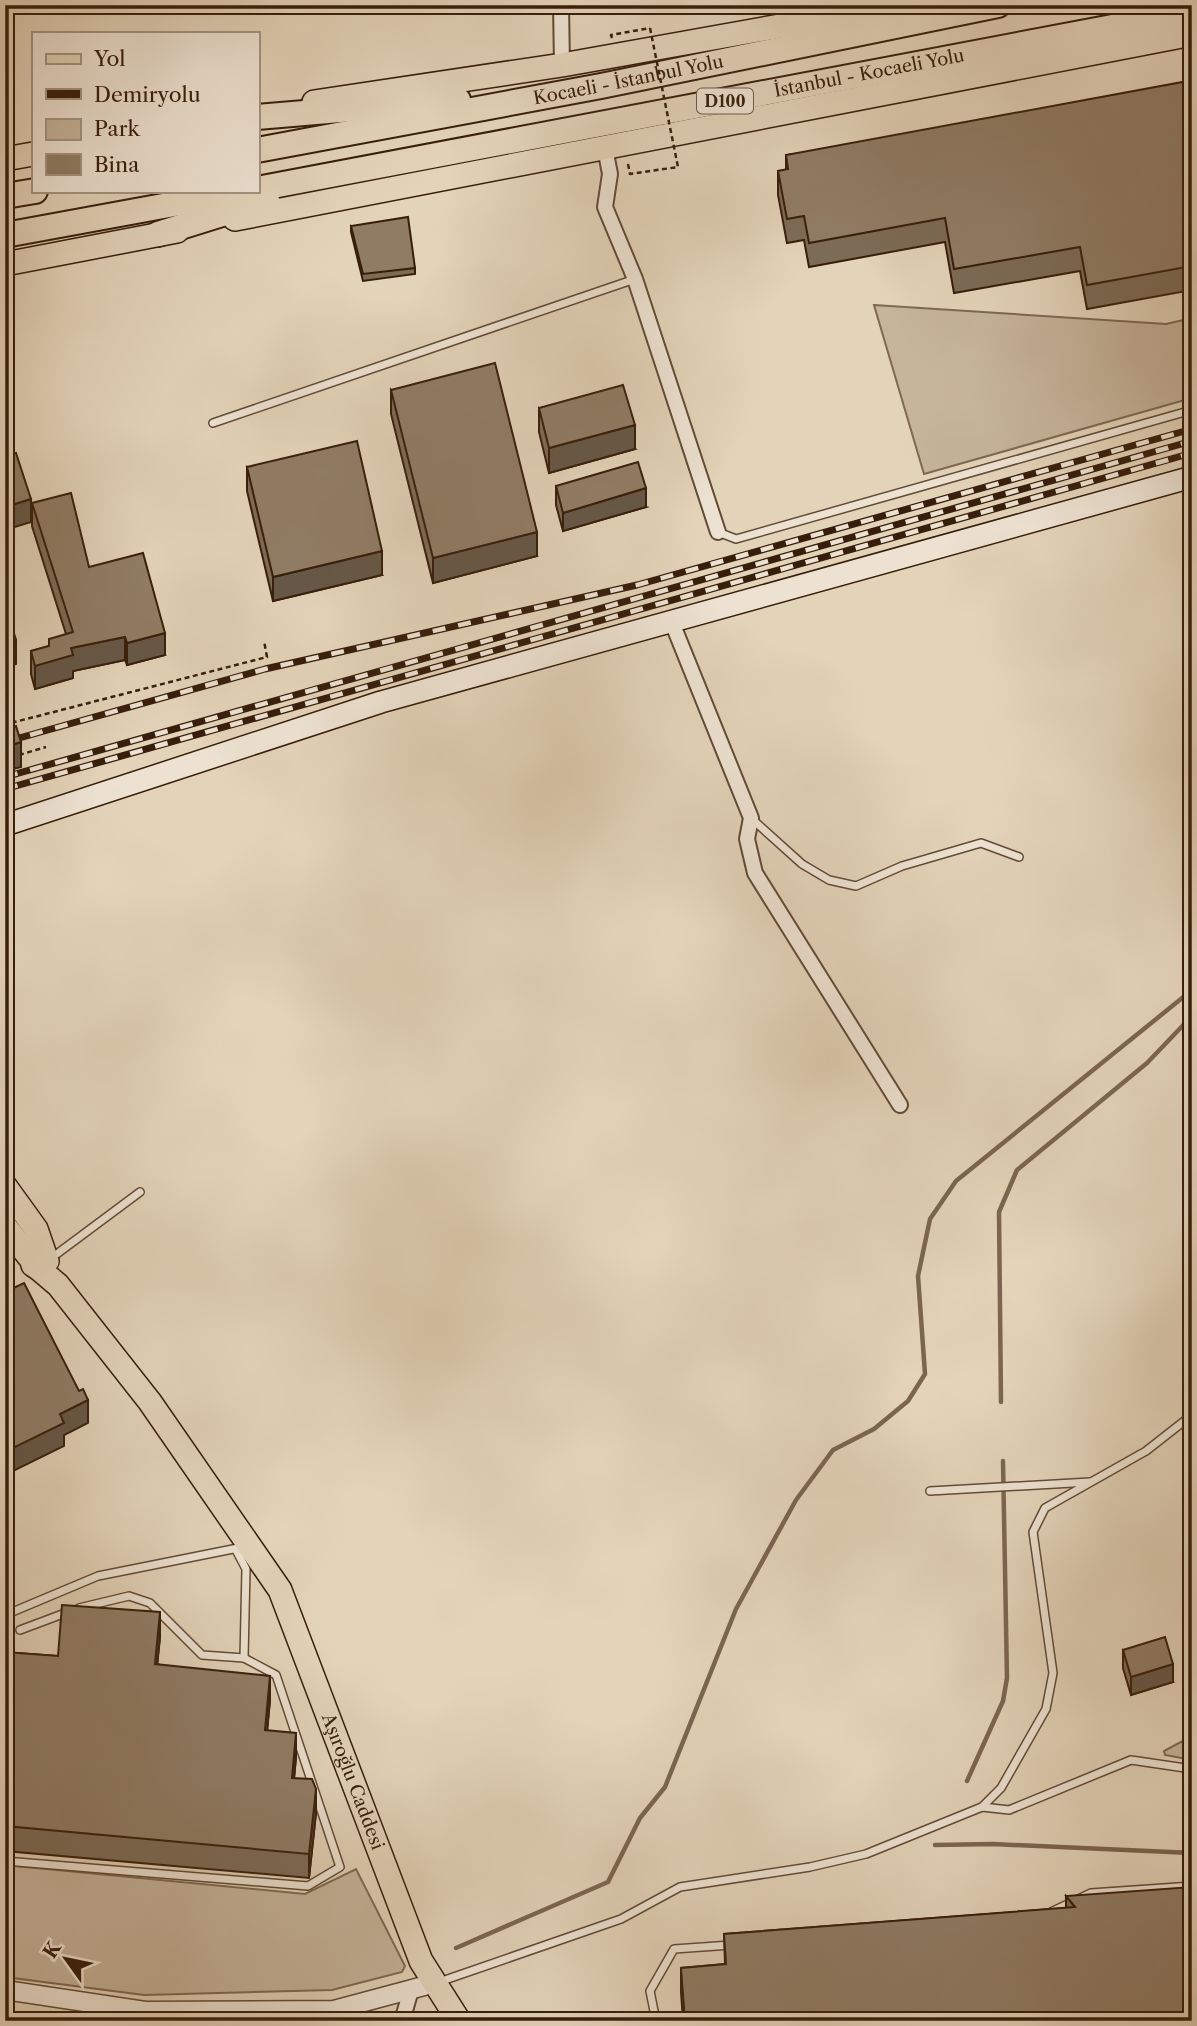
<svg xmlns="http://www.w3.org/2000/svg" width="1197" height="2026" viewBox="0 0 1197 2026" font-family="'Libre Caslon Text',serif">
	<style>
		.green { fill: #c6b49b; stroke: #7e6953; stroke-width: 2 }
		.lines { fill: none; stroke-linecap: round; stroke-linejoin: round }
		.stream { stroke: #7b6550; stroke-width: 4.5 }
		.service-casing { stroke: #624b36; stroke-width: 10 }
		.minor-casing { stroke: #624b36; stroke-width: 18 }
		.tertiary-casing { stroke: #624b36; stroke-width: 21 }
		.secondary-casing { stroke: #371e0b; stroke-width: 24 }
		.primary-casing { stroke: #371e0b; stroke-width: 26 }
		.trunk-casing { stroke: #371e0b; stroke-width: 28 }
		.path { stroke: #371e0b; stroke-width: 2.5; stroke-dasharray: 5 3.5; stroke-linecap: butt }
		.service { stroke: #ede2d2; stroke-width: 7 }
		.minor { stroke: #ede2d2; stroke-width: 14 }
		.tertiary { stroke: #ede2d2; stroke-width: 18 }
		.secondary { stroke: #ede2d2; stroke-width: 21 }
		.primary { stroke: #e3d3b9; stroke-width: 23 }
		.trunk { stroke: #e3d3b9; stroke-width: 24 }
		.rail-casing { stroke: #371e0b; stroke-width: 7 }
		.rail { stroke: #ede2d2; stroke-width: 4.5; stroke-dasharray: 13; stroke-linecap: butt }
		.path-bridge { stroke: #371e0b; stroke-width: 2.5; stroke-dasharray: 5 3.5; stroke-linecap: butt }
		.wall { fill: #7c6b57; stroke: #371e0b; stroke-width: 2 }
		.shaded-wall { fill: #655747; stroke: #371e0b; stroke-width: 2 }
		.building { fill: #907c65; stroke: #371e0b; stroke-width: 2 }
		.labels { text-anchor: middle; stroke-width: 5; stroke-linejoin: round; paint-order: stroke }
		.shield { fill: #ede2d2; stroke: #6e5947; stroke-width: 2 }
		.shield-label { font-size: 16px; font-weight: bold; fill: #371e0b }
		.street-label { font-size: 18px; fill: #371e0b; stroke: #ede2d2 }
	</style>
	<rect width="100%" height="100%" fill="#e3d3b9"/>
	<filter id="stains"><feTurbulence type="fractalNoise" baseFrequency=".00286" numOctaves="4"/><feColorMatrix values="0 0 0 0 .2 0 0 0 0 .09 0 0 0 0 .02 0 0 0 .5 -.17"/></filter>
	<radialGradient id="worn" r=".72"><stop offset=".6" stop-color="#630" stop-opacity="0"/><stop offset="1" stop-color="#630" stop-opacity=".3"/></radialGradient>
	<g class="green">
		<polygon points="874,305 1166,324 1192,318 1192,398 924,474"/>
		<polygon points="1192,1736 1192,1760 1165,1755 1164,1751"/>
		<polygon points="5,1865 305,1894 356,1869 405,1966 402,1972 332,1990 144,1995 5,1977"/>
	</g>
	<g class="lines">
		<g class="stream">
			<polyline points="1001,1402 999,1212 1017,1170 1147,1063 1192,1016"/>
			<polyline points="967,1781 1003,1701 1007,1678 1003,1461"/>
			<polyline points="935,1845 993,1844 1192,1853"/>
			<polyline points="456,1948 608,1882 640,1818 665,1787 736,1609 796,1500 833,1450 874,1429 908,1401 925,1374 918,1276 930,1219 956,1181 1192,990"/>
		</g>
		<defs>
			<g id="service">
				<polyline points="213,423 635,279"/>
				<polyline points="718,532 736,539 1192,410"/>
				<polyline points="752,819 802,864 829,880 856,886 902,866 981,843 1019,857"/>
				<polyline points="50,1259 140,1192"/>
				<polyline points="930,1491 1090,1482"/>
				<polyline points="79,1608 129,1596 150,1603 202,1655 244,1658 246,1569 236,1550"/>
				<polyline points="5,1615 98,1576 238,1548"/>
				<polyline points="20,1630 68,1612"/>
				<polyline points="982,1807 1001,1788 1046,1709 1053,1673 1033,1532 1045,1508 1146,1451 1192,1415"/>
				<polyline points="5,1861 308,1886 340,1867 276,1675 244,1658"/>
				<polyline points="1051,1912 1091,1893 1192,1886"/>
				<polyline points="439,1982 621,1919 680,1887 810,1867 866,1854 982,1807 1009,1810 1131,1760 1192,1769"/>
				<polyline points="656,2021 650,1991 674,1949 731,1945"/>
			</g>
			<g id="minor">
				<polyline points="561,5 562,65"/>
				<polyline points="605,148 610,174 605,207 635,279 718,532"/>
				<polyline points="671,620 751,818 747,839 755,873 900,1105"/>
				<polyline points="402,2021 411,1990"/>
			</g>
			<polyline id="tertiary" points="5,1990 145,2011 334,2010 435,1983"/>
			<polyline id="secondary" points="5,825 381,702 1192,477"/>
			<g id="primary">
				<polyline points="314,102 562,65 898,5"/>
				<polyline points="5,159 33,154"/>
				<polyline points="235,219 1192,34"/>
				<polyline points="5,264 177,231"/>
				<polyline points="5,1186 36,1229 47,1261 38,1268 33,1265"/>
				<path id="s1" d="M5,1226L38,1268L58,1285L150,1402L280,1590L421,1961L459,2021"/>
			</g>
			<g id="trunk">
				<polyline points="257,117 458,100"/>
				<path id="s2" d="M257,150L601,86L998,5"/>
				<path id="s3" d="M257,189L1192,12"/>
				<polyline points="5,196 35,191"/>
				<polyline points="158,234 267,200"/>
				<polyline points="5,235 245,191"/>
			</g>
		</defs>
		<use href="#service" class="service-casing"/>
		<use href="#minor" class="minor-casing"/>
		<use href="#tertiary" class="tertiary-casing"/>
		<use href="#secondary" class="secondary-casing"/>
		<use href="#primary" class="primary-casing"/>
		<use href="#trunk" class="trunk-casing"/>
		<g class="path">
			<polyline points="612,38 611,35 650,28"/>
			<polyline points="628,164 630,174 678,167"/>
			<polyline points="5,721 7,724 267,657 264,641"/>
			<polyline points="19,755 46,747"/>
		</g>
		<use href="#service" class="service"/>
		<use href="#minor" class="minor"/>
		<use href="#tertiary" class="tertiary"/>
		<use href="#secondary" class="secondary"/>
		<use href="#primary" class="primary"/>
		<use href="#trunk" class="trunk"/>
		<defs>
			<g id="rail">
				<polyline points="5,742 265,669 637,585 1192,429"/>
				<polyline points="5,777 1192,441"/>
				<polyline points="5,789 1192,453"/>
			</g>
		</defs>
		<use href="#rail" class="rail-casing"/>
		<use href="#rail" class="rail"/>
		<polyline class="path-bridge" points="650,28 678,167"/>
	</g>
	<g class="wall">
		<polygon points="1192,100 1192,290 1087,309 1080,271 954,293 945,242 809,267 804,240 787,243 778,195 778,171 786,170 786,155"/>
		<polygon points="351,226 415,268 415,274 363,281 351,232"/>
		<polygon points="391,390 537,556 433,583 391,414"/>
		<polygon points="539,408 635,449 549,473 539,432"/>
		<polygon points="247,467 382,575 273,601 247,491"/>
		<polygon points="556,486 646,507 563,531 556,505"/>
		<polygon points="32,503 89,567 165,655 127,665 125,660 73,671 73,678 35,689 31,674 31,651 49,646 66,634 32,526"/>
		<polygon points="160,1637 157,1664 270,1700 267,1730 296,1757 294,1778 316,1813 309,1878 5,1851 5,1652 58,1656"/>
		<polygon points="1123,1650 1173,1682 1131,1695 1123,1668"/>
		<polygon points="1066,1896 1192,2021 683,2021 681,1992 681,1968 725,1964 724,1934 1066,1908"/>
	</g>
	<g class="shaded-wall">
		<polygon points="635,425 635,449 549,473 549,448"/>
		<polygon points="646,488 646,507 563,531 563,513"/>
		<polygon points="31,499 31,522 5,530 5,507"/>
		<polygon points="537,532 537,556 433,583 433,558"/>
		<polygon points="382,551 382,575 273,601 273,577"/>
		<polygon points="165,633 165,655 127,665 127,643"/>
		<polygon points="125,637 125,660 73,671 73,678 35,689 35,666 71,648"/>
		<polygon points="16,640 16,664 5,667 5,644"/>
		<polygon points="21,742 21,767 5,771 5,747"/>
		<polygon points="88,1400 88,1423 64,1435 64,1446 5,1475 5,1452 60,1414"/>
		<polygon points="160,1612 160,1637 155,1688 155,1664"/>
		<polygon points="1173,1664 1173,1682 1131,1695 1131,1677"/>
		<polygon points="270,1676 270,1700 265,1755 265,1730"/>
		<polygon points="296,1733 296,1757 292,1802 292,1778"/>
		<polygon points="316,1789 316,1813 309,1878 309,1854"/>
	</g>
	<g class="building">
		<polygon points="1188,81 1192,100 1192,266 1087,285 1080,247 954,269 945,218 809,243 804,216 787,219 778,171 788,169 786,155"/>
		<polygon points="408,217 415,268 363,274 351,226"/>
		<polygon points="495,363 537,532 433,558 391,390"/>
		<polygon points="623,385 635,425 549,448 539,408"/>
		<polygon points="357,441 382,551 273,577 247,467"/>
		<polygon points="16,453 31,499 5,507 5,456"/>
		<polygon points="638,462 646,488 563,513 556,486"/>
		<polygon points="71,493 89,567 143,553 165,633 127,643 125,637 71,648 73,655 35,666 31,651 49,646 49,639 73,632 32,503"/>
		<polygon points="5,604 16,640 5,644"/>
		<polygon points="16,726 21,742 5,747 5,728 7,729"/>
		<polygon points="24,1283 79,1391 83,1389 88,1400 60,1414 64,1423 5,1452 5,1292"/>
		<polygon points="62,1605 160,1612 155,1664 270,1676 265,1730 296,1733 292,1778 312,1779 316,1789 309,1854 5,1826 5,1652 58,1656"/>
		<polygon points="1165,1637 1173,1664 1131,1677 1123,1650"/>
		<polygon points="1192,1887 1192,2021 685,2021 681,1968 726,1964 724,1934 1075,1907 1066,1896"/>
	</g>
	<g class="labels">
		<rect class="shield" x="697" y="88.5" width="56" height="25" rx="5"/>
		<g class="shield-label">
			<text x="725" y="107">D100</text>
		</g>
		<g class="street-label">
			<text dy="6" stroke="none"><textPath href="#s3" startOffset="623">İstanbul - Kocaeli Yolu</textPath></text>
			<text dy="6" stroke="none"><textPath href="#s2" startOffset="378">Kocaeli - İstanbul Yolu</textPath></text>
			<text dy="6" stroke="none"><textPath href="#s1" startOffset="662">Aşıroğlu Caddesi</textPath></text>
		</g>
	</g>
	<rect width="1197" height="2026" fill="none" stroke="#e3d3b9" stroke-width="28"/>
	<rect x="7" y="7" width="1183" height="2012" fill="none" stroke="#371e0b" stroke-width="3.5"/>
	<rect x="14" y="14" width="1169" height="1998" fill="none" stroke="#371e0b" stroke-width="2"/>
	<rect x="32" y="32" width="228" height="161" fill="#ede2d2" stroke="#a49482" stroke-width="2"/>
	<rect x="46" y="54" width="35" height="10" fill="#e3d3b9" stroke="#a49482" stroke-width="2"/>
	<text x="94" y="66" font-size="21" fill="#371e0b">Yol</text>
	<rect x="46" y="89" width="35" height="10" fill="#371e0b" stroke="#a49482" stroke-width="2"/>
	<text x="94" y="102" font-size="21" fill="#371e0b">Demiryolu</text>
	<rect x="46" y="119" width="35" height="21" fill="#c6b49b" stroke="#a49482" stroke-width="2"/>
	<text x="94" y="136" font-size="21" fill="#371e0b">Park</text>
	<rect x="46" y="154" width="35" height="21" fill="#907c65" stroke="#a49482" stroke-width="2"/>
	<text x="94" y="172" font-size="21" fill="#371e0b">Bina</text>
	<g transform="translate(66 1959) rotate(303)" stroke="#ede2d2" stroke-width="5" paint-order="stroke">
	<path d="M0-5L12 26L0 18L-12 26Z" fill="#371e0b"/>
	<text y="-10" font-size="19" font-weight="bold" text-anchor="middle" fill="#371e0b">K</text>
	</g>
	<rect width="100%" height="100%" filter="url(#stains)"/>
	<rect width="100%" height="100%" fill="url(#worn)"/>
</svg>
